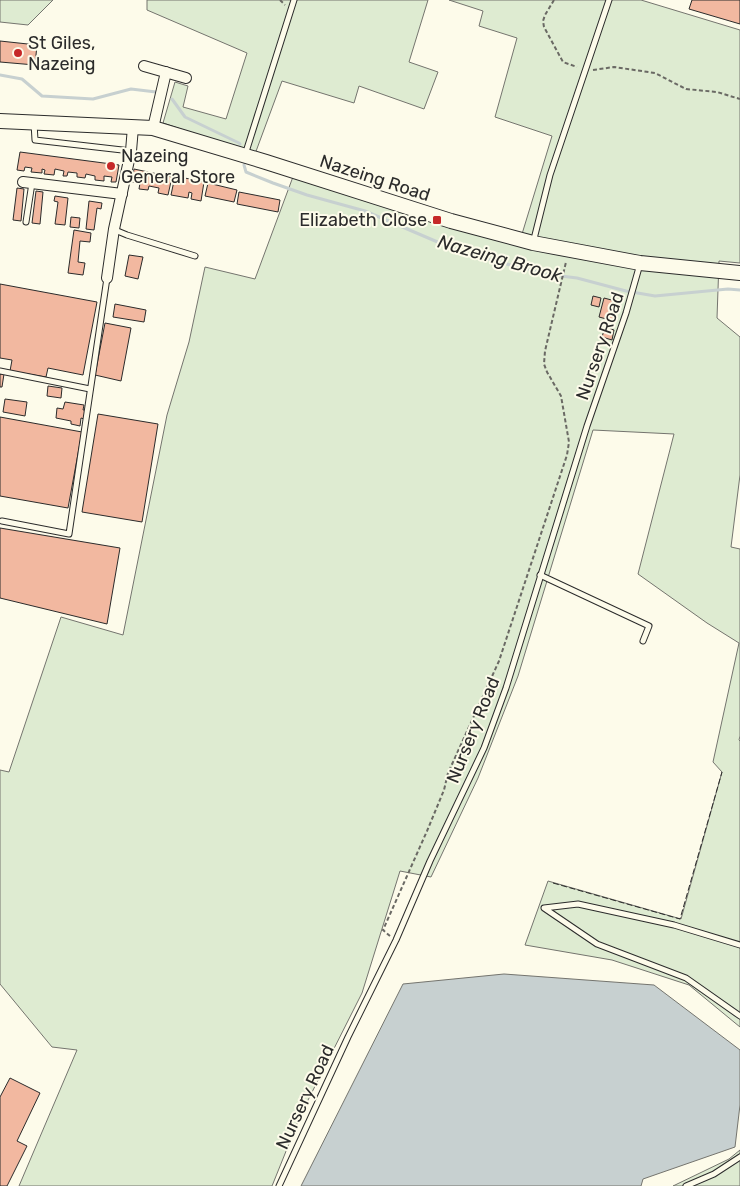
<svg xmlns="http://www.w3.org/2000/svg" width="740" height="1186" viewBox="0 0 740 1186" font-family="Rubik,sans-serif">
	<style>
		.green { fill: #deebd1; stroke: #74746e }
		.water { fill: #c7d0d0; stroke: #74746e }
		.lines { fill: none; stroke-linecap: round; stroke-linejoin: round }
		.stream { stroke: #c7d0d0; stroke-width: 3 }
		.building { fill: #f2b8a0; stroke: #2b2b2b }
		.lane-casing { stroke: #2b2b2b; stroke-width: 7 }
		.street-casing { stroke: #2b2b2b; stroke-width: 12 }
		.secondary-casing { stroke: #2b2b2b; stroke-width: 16 }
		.path { stroke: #6a6964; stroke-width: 2; stroke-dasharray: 4 2.5; stroke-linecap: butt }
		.lane { stroke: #fdfbea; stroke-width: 5 }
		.street { stroke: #fdfbea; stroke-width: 10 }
		.secondary { stroke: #fdfbea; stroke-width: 14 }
		.fence { stroke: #2b2b2b; stroke-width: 1; stroke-dasharray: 6 2.5; stroke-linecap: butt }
		.poi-dot { fill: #c62828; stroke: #fdfbea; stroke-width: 2 }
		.labels { text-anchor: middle; stroke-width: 4; stroke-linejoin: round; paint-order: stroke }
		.poi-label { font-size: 18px; fill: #2b2b2b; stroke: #fdfbea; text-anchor: start }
		.street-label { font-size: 18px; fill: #2b2b2b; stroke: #fdfbea }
		.water-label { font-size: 19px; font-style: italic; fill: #2b2b2b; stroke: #fdfbea }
	</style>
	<rect width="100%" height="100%" fill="#fdfbea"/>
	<g class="green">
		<polygon points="0,0 53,0 28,25 0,22"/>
		<polygon points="147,0 428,0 409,62 438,72 424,109 359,86 354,103 282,81 255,154 163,123 175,82 188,86 183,107 226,119 247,53 147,10"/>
		<polygon points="449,0 641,0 740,30 740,263 719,261 717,318 740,337 740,475 731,547 740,549 740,736 739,740 740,741 740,1027 689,985 612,960 525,945 548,881 681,919 722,772 713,762 739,643 707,623 638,574 674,434 593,430 518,676 478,778 431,877 400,871 362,993 301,1114 272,1186 19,1186 77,1050 52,1047 0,984 0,770 9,772 61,617 123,635 167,415 189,342 205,267 255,279 297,166 393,199 522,234 552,136 495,117 517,38 479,26 483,11"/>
		<polygon points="740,1150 740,1186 673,1186 729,1159"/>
	</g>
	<polygon class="water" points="504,974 654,985 740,1050 740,1105 735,1147 643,1179 641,1186 301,1186 403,984"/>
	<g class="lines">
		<g class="stream">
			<polyline points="0,75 22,79 42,96 93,99 131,89 156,92"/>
			<polyline points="172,99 185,117 239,143 240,144"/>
			<polyline points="244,165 246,172 273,183 307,195 365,211 461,252 545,274 577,278 626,291 655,296 728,289 740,290"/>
		</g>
	</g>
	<g class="building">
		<polygon points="692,0 740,0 740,24 689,9"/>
		<polygon points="0,41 37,45 35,65 0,62"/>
		<polygon points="20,152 119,165 116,182 111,182 112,177 104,176 104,181 95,180 95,176 86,174 85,178 77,177 77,173 68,172 67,176 63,176 64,171 55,169 54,175 44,174 45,170 42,169 42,173 31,172 32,168 25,167 24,171 17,170"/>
		<polygon points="134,169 172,177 168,195 158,193 159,188 149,186 148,190 139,189 140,183 132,182"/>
		<polygon points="175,176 204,182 201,201 191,199 192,193 189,192 188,198 171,195"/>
		<polygon points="208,183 237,190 234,202 205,196"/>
		<polygon points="17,188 24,189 21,221 13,220"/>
		<polygon points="36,191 43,192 40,224 32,223"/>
		<polygon points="239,192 280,200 278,212 237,204"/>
		<polygon points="55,196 68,198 65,225 55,224 58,202 54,201"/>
		<polygon points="89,201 102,203 101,209 97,208 94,230 86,229"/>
		<polygon points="71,217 80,218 79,228 70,227"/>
		<polygon points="74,230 91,233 90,242 80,241 78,262 85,263 83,275 68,273"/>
		<polygon points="129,255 143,257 138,279 125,276"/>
		<polygon points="0,284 97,302 83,375 48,368 46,377 10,371 12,360 0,358"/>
		<polygon points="593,296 601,298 599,307 591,305"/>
		<polygon points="604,298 619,302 614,321 599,317"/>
		<polygon points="115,304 146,310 144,322 113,317"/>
		<polygon points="105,323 131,328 121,381 95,375"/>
		<polygon points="605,327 614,330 612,340 602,337"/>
		<polygon points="0,374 4,374 2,387 0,387"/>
		<polygon points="48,386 62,388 61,398 47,396"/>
		<polygon points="5,399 27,402 25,416 3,412"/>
		<polygon points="65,402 84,405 83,410 86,410 84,419 81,418 80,426 71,424 71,421 56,418 57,408 63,409"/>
		<polygon points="98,414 158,424 142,522 82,512"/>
		<polygon points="0,417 82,432 68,508 0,496"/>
		<polygon points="0,528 120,548 107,624 0,598"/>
		<polygon points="10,1078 40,1093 17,1141 27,1146 7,1186 0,1186 0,1097"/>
	</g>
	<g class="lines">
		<defs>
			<g id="lane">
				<polyline points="34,123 35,140 131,151"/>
				<polyline points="245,155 294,0"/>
				<polyline points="26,222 32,183"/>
				<polyline points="115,230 127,235 195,256"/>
				<polyline points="533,243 550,175 609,0"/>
				<polyline points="0,371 90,389"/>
				<polyline points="2,521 69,534 107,278"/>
				<polyline points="540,575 649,626 643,641"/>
				<polyline points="740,945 674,925 578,904 544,908 597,944 686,978 740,1016"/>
				<polyline points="279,1186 348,1037 396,940 430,861 484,748 506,688 587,426 626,313 640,264"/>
				<polyline points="686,1186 714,1174 740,1157"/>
			</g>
			<g id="street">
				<polyline points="144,66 186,78"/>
				<polyline points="153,128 166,72"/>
				<polyline points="23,182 122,194"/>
				<polyline points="107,278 114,229 131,151 133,127"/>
			</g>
			<polyline id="secondary" points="0,121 153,128 266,162 451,221 533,243 640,263 740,273"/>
		</defs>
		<use href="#lane" class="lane-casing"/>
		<use href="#street" class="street-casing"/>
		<use href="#secondary" class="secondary-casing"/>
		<g class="path">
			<polyline points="280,0 285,5"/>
			<polyline points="554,0 545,15 543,21 544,27 563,62 577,67"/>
			<polyline points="593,70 614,67 655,73 686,89 717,92 740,99"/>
			<polyline points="390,936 383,930 427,831 444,790 448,773 499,661 567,455 569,442 561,396 547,372 544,364 545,351 566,262"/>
		</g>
		<use href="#lane" class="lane"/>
		<use href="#street" class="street"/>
		<use href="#secondary" class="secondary"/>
		<polyline class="fence" points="553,883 680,919 722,772"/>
	</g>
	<g class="poi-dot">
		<circle cx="18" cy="53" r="5"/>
		<circle cx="111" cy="166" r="5"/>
		<rect x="432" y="215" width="10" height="10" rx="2.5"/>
	</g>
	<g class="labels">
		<g class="poi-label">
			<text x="28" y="49">St Giles,<tspan x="28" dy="21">Nazeing</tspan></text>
			<text x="121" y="162">Nazeing<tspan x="121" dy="21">General Store</tspan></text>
			<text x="427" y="226" text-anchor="end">Elizabeth Close</text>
		</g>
		<g class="street-label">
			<text transform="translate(375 178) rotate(18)" y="6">Nazeing Road</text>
			<text transform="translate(600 346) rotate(-71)" y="6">Nursery Road</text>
			<text transform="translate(473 730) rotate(-68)" y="6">Nursery Road</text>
			<text transform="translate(305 1097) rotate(-65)" y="6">Nursery Road</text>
		</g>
		<g class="water-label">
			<text transform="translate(500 258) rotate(16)" y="7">Nazeing Brook</text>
		</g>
	</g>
</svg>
